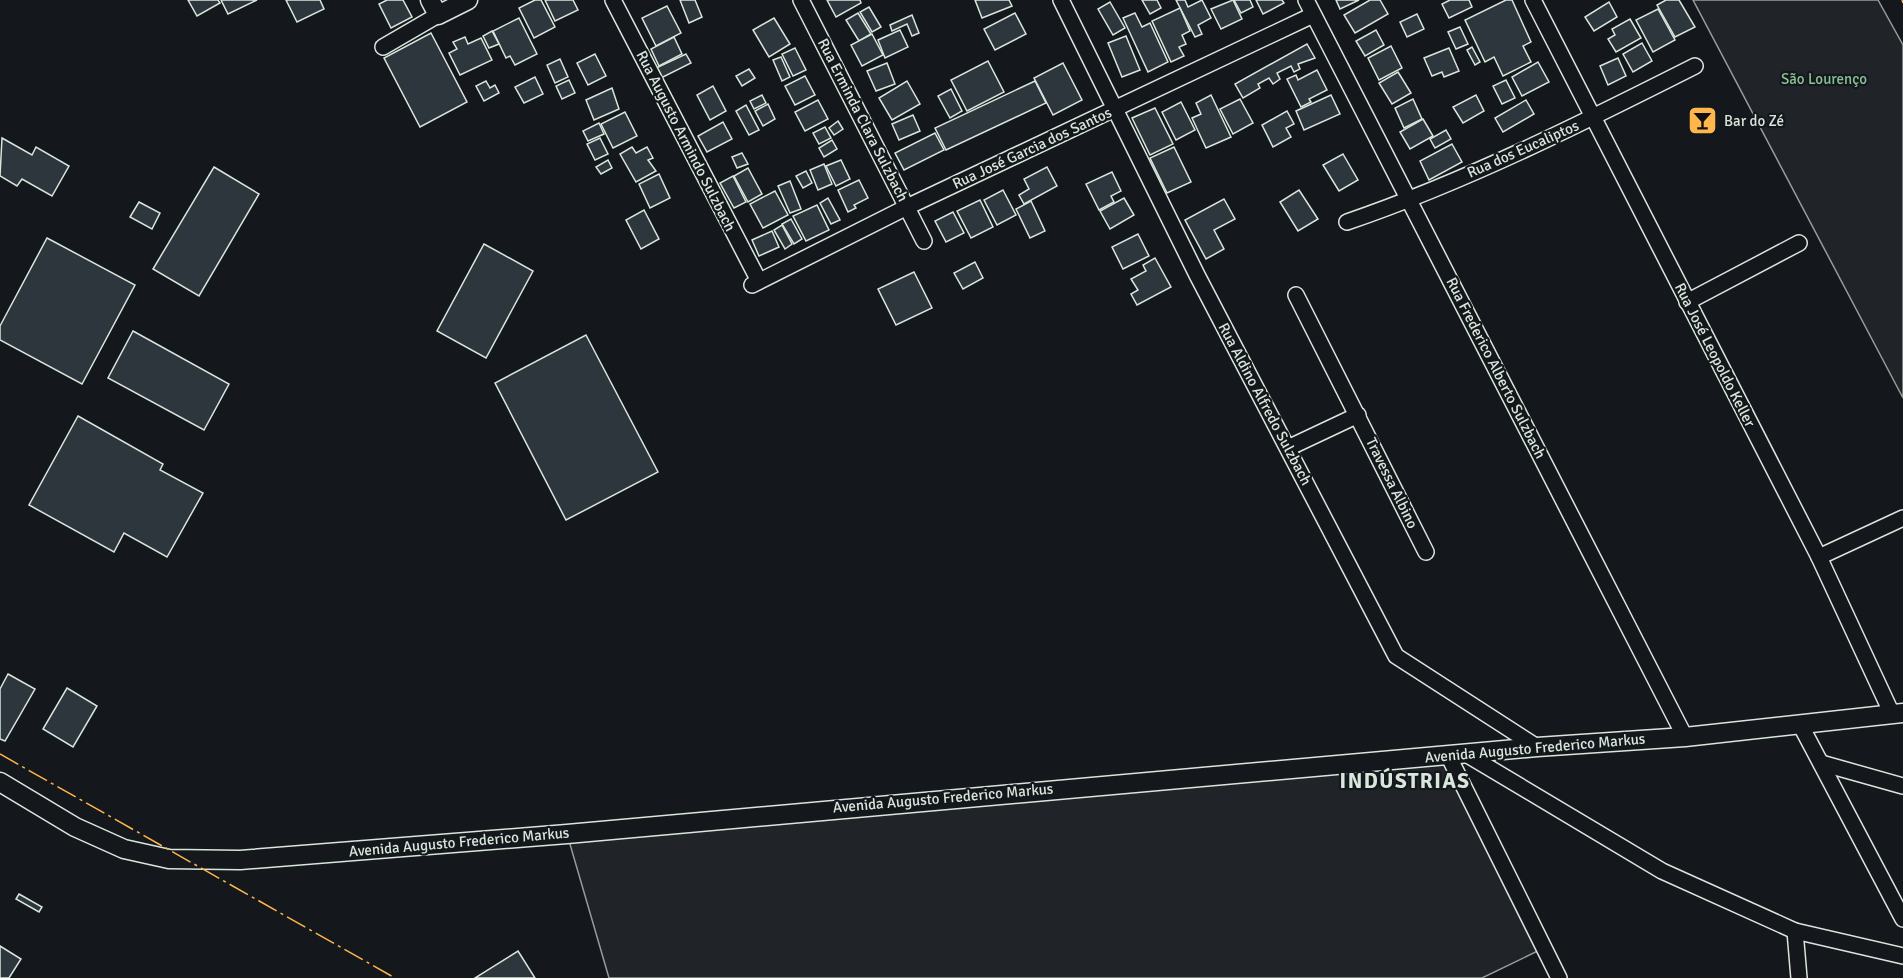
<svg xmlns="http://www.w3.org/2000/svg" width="1903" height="978" viewBox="0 0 1903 978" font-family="Signika,sans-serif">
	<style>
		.green { fill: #202428; stroke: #939e99; stroke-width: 1.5 }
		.building { fill: #2c363c; stroke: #d8e6dc; stroke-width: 1.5 }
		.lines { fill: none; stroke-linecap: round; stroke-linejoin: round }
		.minor-casing { stroke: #d8e6dc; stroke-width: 18 }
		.tertiary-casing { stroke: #d8e6dc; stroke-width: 21 }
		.minor { stroke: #14181c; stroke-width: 15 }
		.tertiary { stroke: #14181c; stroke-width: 18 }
		.power { stroke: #ffb74d; stroke-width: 1.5; stroke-dasharray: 21 4.5 3 4.5; stroke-linecap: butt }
		.labels { text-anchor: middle; stroke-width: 4.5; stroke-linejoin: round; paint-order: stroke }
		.park-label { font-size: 15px; fill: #8ac095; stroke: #14181c }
		.street-label { font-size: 15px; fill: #d8e6dc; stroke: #14181c }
		.poi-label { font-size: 15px; fill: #d8e6dc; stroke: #14181c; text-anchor: start }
		.district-label { font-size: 21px; font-weight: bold; letter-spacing: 1.5px; fill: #d8e6dc; stroke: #14181c }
	</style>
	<rect width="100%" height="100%" fill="#14181c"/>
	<g class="green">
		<polygon points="1693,0 1878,0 1903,45 1903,398"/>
		<polygon points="1448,755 1544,948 1482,978 609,978 567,834"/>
	</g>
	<g class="building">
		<polygon points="188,0 218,0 220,3 197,16"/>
		<polygon points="221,0 257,0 228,14"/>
		<polygon points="286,0 320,0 324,9 297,22"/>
		<polygon points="387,0 403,0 412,17 391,28 379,4"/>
		<polygon points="535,0 541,0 555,27 534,38 519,8"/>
		<polygon points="545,0 573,0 578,10 555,21"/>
		<polygon points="680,0 695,0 702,17 689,23"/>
		<polygon points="827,0 860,0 861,3 836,17"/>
		<polygon points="975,0 1009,0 1012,6 982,18"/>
		<polygon points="1142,0 1157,0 1161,8 1150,14"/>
		<polygon points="1176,0 1185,0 1188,7 1202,0 1211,18 1198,25 1202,34 1195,37"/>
		<polygon points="1233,0 1242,19 1221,29 1211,9"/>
		<polygon points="1234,0 1250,0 1253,7 1241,13"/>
		<polygon points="1256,0 1282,0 1284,3 1263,14"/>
		<polygon points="1336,0 1359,0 1340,9"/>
		<polygon points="1370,0 1380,0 1388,14 1355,33 1344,15"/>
		<polygon points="1450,0 1469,0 1472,7 1449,18 1442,4"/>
		<polygon points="1506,0 1512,0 1531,42 1523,46 1531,62 1503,76 1494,57 1485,62 1465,20"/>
		<polygon points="1666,0 1679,0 1695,27 1675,37 1657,5"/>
		<polygon points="1110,2 1125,28 1113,35 1098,9"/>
		<polygon points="1609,2 1617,17 1594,31 1585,17"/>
		<polygon points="667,6 681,33 656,46 642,18"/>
		<polygon points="869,7 881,27 872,32 860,12"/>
		<polygon points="1180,8 1190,31 1182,35 1186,44 1179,47 1184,56 1171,62 1152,21"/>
		<polygon points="1658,9 1675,40 1653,52 1636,20"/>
		<polygon points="858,13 871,34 859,41 846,20"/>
		<polygon points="1015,13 1026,34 995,50 984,29"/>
		<polygon points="1135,13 1142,27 1150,23 1168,62 1148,72 1123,18"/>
		<polygon points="1417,14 1424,29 1407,37 1400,22"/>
		<polygon points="912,15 919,33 912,36 907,24 892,31 890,25"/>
		<polygon points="519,18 537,54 515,65 510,56 506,58 493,31"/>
		<polygon points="774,18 790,44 769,57 753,30"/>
		<polygon points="1630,19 1641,38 1616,52 1608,39 1615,35 1612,29"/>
		<polygon points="1460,27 1468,44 1456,49 1448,32"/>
		<polygon points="900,30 908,47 885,58 878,40"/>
		<polygon points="1376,30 1384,45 1365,56 1356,41"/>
		<polygon points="492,31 499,44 489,48 483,36"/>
		<polygon points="431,33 467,102 420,127 384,58"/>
		<polygon points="872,34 883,55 862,66 851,45"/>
		<polygon points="1126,36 1140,70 1122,77 1108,43"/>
		<polygon points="465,37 468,44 481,38 492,60 460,75 449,53 457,49 453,42"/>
		<polygon points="674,37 682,54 659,66 651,49"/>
		<polygon points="1642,43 1652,61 1633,72 1623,54"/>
		<polygon points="1307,44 1315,58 1298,64 1300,69 1294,72 1291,66 1277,73 1280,79 1273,84 1269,78 1258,84 1260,88 1243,98 1235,84"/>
		<polygon points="1391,46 1402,68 1379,80 1368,58"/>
		<polygon points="1472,47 1480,62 1475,65 1467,50"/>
		<polygon points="795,48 806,70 793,76 782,54"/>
		<polygon points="1449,48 1459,71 1444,77 1442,72 1432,76 1424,58"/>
		<polygon points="595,54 606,76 588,85 577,63"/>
		<polygon points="686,54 691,63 661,78 656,68"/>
		<polygon points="781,57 790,77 782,81 773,60"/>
		<polygon points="1618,58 1626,76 1608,85 1600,66"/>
		<polygon points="560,59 568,77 555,83 547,65"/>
		<polygon points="988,61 1004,92 967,111 951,80"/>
		<polygon points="1538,62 1549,82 1522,96 1512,77"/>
		<polygon points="887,63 895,84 876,91 867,71"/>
		<polygon points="1063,63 1082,100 1053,115 1034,78"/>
		<polygon points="749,69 755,78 742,86 736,76"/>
		<polygon points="1317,70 1327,90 1309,99 1311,102 1301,107 1287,79 1296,75 1298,80"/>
		<polygon points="1398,72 1411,93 1392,104 1379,83"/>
		<polygon points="805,76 815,95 795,105 785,86"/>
		<polygon points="535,77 543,94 524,103 515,87"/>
		<polygon points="569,80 575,93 562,99 556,86"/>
		<polygon points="1506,80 1515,98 1502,104 1493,86"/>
		<polygon points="486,81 490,88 495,85 499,93 484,101 476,86"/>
		<polygon points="907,81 920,104 892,120 879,98"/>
		<polygon points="1035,81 1046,103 946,150 935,128"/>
		<polygon points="713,86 726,111 710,120 697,95"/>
		<polygon points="612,88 619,109 594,120 586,100"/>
		<polygon points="951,89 962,111 950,118 938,96"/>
		<polygon points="762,95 766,103 754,109 750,101"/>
		<polygon points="1211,95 1231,137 1206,148 1192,118 1201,114 1196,103"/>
		<polygon points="1331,95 1340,114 1304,130 1296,111"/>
		<polygon points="1476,95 1484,111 1463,123 1453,107"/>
		<polygon points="1240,99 1253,123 1233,134 1220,109"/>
		<polygon points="1413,99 1422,119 1404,128 1395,108"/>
		<polygon points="818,100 828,119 805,131 795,112"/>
		<polygon points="1526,100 1534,114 1503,132 1495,118"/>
		<polygon points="1181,102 1195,130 1176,140 1162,112"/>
		<polygon points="768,104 775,119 763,126 755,111"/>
		<polygon points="746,105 759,130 749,135 736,111"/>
		<polygon points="1155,108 1173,144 1150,155 1132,118"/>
		<polygon points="1287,111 1294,124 1286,128 1291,137 1273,147 1262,125"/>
		<polygon points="625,112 637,136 613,148 601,124"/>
		<polygon points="913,115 920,131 899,140 892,124"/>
		<polygon points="1423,119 1433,136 1410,149 1400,132"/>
		<polygon points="838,121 843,129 834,135 829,128"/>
		<polygon points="723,122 732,139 707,152 698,136"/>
		<polygon points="599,123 604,134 588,141 583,131"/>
		<polygon points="825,127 831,138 819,144 813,133"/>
		<polygon points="1446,130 1451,139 1435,148 1430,139"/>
		<polygon points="935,133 944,150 904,170 895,153"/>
		<polygon points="2,138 32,155 36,147 69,166 52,196 22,179 17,186 0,176"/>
		<polygon points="600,138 608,154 595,160 587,144"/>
		<polygon points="832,140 837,149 824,157 819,148"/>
		<polygon points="1452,144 1462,162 1429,180 1420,161"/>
		<polygon points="632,147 636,153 647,147 653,158 648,160 656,171 636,182 620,154"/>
		<polygon points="1174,147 1191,182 1167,193 1150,158"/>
		<polygon points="742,153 748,164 737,168 732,157"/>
		<polygon points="1343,154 1358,180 1339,191 1323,165"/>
		<polygon points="608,160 612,168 601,174 596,167"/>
		<polygon points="841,160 850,179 836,186 826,166"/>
		<polygon points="824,164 832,184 818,190 810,170"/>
		<polygon points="214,167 259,194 199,296 153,269"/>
		<polygon points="1047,167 1057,186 1024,204 1019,195 1029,189 1024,179"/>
		<polygon points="748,168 762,194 748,202 734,176"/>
		<polygon points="806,171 812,183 803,188 796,176"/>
		<polygon points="1112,172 1121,191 1111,196 1114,202 1099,210 1086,184"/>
		<polygon points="659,174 670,198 650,208 639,184"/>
		<polygon points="733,176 746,202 734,208 720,183"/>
		<polygon points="859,180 868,198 854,205 856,208 848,212 838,190"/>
		<polygon points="790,181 801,209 790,213 778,186"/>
		<polygon points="1003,190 1016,215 997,225 984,200"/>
		<polygon points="1299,190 1318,219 1298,231 1280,202"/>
		<polygon points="775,191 788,215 763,228 750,204"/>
		<polygon points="828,198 840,220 831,224 820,203"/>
		<polygon points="1124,198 1134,215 1110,229 1100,211"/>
		<polygon points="1224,199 1235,219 1214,230 1224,249 1206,259 1185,220"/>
		<polygon points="980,200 993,227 971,238 957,211"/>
		<polygon points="1031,201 1045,231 1030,238 1016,209"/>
		<polygon points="139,202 160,213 152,229 130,217"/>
		<polygon points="817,205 829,230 806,241 793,216"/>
		<polygon points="644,210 659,239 641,249 626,220"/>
		<polygon points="953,212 964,233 946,242 935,221"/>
		<polygon points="791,219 802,239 794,244 782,224"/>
		<polygon points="782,225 792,244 785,249 774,230"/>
		<polygon points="772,231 779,247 759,256 752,240"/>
		<polygon points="1138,234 1149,256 1123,269 1112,247"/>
		<polygon points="47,238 135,285 82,384 0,340 0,326"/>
		<polygon points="484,244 533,271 486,358 437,331"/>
		<polygon points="1155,258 1171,287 1137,305 1131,294 1138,290 1131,279 1146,271 1143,265"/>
		<polygon points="975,262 983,278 963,289 954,273"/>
		<polygon points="914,272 932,308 896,325 878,289"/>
		<polygon points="133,331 229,384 204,430 108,378"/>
		<polygon points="586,335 658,472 566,520 495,383"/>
		<polygon points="78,416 163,464 160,470 203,493 167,557 124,533 114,552 29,505"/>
		<polygon points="8,674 35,689 5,741 0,739 0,689"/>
		<polygon points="67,688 97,706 73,747 43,729"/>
		<polygon points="19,894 42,907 39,912 16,899"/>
		<polygon points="0,946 21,959 9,978 0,978"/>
		<polygon points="518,951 535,978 475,978"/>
	</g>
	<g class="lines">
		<defs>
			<g id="minor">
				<polyline points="613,0 759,281"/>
				<polyline points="801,0 924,241"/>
				<polyline points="1061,0 1197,275 1396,656 1537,747"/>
				<polyline points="1306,0 1685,737"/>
				<polyline points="1533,0 1819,557 1892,714"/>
				<polyline points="383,47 438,15"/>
				<path d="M1347,222C1467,181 1582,123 1695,66"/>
				<polyline points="752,285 907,207 1313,15"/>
				<polyline points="1296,295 1426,552"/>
				<polyline points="1687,302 1799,243"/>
				<polyline points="1288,448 1358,415"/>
				<polyline points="1819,557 1903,518"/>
				<polyline points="1801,726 1903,919"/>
				<polyline points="1466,754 1662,871 1795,931 1903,956"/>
				<polyline points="1448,755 1559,978"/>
				<polyline points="1821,763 1903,786"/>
				<polyline points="1795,931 1799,978"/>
			</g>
			<g id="tertiary">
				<polyline points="430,0 438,15 468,0"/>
				<polyline points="0,782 75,827 124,849 169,859 240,860 567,834 1537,747 1685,737 1903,713"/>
			</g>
		</defs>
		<use href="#minor" class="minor-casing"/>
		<use href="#tertiary" class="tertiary-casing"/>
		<use href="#minor" class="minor"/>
		<use href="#tertiary" class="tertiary"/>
		<g class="power">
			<polyline points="1902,0 1903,3"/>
			<polyline points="0,754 395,978"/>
		</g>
	</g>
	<defs>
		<symbol id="bar-square" viewBox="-11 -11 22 22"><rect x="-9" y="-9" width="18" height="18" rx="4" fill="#ffb74d" stroke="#14181c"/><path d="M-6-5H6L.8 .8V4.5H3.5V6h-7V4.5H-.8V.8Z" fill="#111"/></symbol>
	</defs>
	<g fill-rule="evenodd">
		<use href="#bar-square" x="1686" y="104" width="33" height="33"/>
	</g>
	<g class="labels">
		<g class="park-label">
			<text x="1824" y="84">São Lourenço</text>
		</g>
		<g class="street-label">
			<text transform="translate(863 120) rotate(63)" y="5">Rua Erminda Clara Sulzbach</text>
			<text transform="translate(686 141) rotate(63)" y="5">Rua Augusto Armindo Sulzbach</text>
			<text transform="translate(1032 148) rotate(-25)" y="5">Rua José Garcia dos Santos</text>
			<text transform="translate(1523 149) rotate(-24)" y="5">Rua dos Eucaliptos</text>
			<text transform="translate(1715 355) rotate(63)" y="5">Rua José Leopoldo Keller</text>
			<text transform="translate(1496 368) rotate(63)" y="5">Rua Frederico Alberto Sulzbach</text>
			<text transform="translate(1265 404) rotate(62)" y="5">Rua Aldino Alfredo Sulzbach</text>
			<text transform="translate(1392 483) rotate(64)" y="5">Travessa Albino</text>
			<text transform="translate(1535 748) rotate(-5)" y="5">Avenida Augusto Frederico Markus</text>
			<text transform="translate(943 798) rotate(-5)" y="5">Avenida Augusto Frederico Markus</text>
			<text transform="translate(459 842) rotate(-5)" y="5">Avenida Augusto Frederico Markus</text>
		</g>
		<g class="poi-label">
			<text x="1724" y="126">Bar do Zé</text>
		</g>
		<g class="district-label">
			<text x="1405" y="788">INDÚSTRIAS</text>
		</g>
	</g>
</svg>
